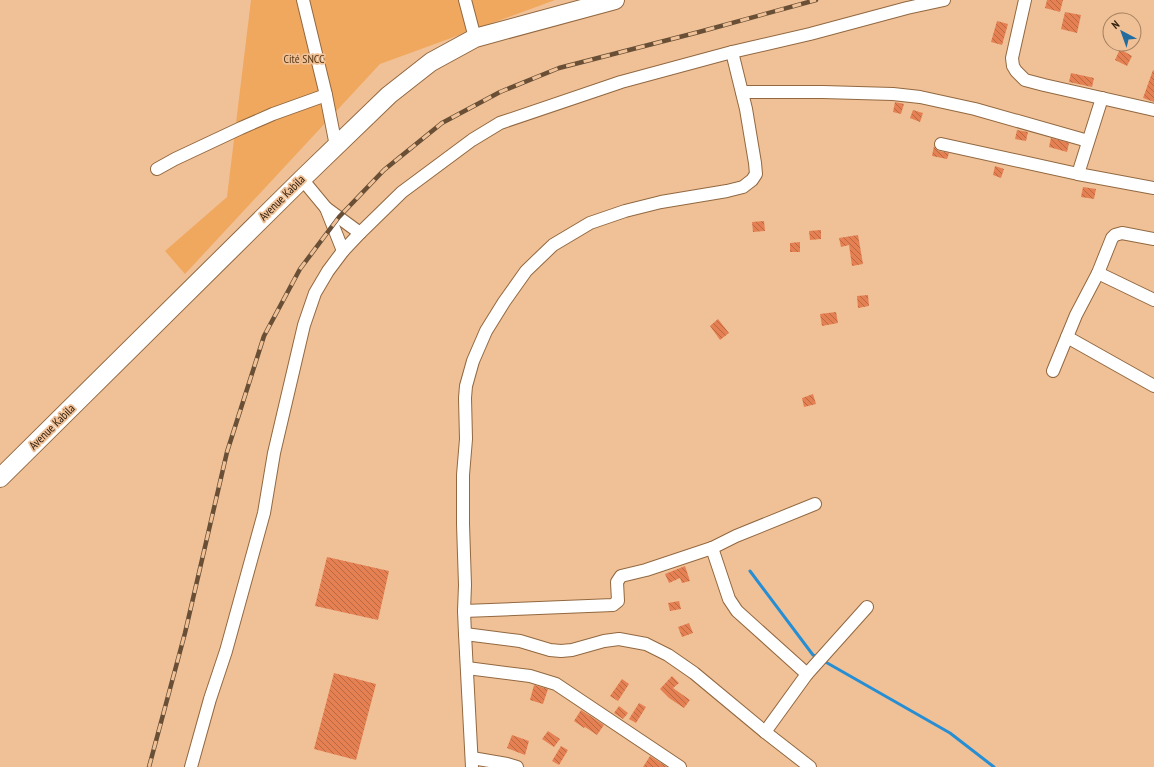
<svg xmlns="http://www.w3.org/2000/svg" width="1154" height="767" viewBox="0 0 1154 767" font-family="'PT Sans Narrow',sans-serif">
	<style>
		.garden { fill: #f0a75e }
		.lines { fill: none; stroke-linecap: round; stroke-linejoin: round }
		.stream { stroke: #278ed3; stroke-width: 3 }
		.building { fill: url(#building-back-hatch) }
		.minor-casing { stroke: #926840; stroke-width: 14 }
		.highway-casing { stroke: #926840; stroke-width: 20 }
		.minor { stroke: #fff; stroke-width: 12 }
		.highway { stroke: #fff; stroke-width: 18 }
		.rail-casing { stroke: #684f36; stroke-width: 4.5 }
		.rail { stroke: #f0c197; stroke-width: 3; stroke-dasharray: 9; stroke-linecap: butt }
		.labels { text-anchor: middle; stroke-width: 3.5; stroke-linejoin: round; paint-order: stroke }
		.park-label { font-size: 12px; fill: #573614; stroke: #f0c197 }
		.street-label { font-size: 12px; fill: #2f1e0d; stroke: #f0c197 }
	</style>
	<defs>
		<pattern id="building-back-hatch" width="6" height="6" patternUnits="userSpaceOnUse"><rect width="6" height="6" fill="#e58053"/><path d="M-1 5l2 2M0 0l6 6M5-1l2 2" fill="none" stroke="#ba6843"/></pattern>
	</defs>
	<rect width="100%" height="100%" fill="#f0c197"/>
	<polygon class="garden" points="251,0 555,0 380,64 185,274 165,251 227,197"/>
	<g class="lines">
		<g class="stream">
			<polyline points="750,571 813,655 818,657"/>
			<polyline points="822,660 950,733 994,767"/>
		</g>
	</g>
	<g class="building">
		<polygon points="1047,0 1063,0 1060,12 1045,8"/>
		<polygon points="1065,12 1081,15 1077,33 1061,29"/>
		<polygon points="997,21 1008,24 1002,45 991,42"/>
		<polygon points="1120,49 1132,56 1127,66 1115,60"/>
		<polygon points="1153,70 1154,71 1154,102 1143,98"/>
		<polygon points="1071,73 1094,78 1092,87 1069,82"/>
		<polygon points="895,102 904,104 901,114 893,112"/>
		<polygon points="913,110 923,113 920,122 910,118"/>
		<polygon points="1017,130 1028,132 1026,141 1015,139"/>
		<polygon points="1051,138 1069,143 1067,152 1049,147"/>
		<polygon points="934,146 936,149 939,151 949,153 947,159 932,156"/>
		<polygon points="995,166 1004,169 1001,178 993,175"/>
		<polygon points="1083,187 1096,189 1094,199 1081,197"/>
		<polygon points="764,221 765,231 753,232 752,222"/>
		<polygon points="821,230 821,239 810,240 809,231"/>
		<polygon points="858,235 863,264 852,266 849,245 841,247 839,238"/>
		<polygon points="800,242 800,252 790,252 790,243"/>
		<polygon points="868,295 869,306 858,308 857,296"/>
		<polygon points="836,312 838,323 822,326 820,314"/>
		<polygon points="718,319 729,333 720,340 710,326"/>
		<polygon points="813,394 816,404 804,407 802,398"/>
		<polygon points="327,557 389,571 378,620 315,606"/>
		<polygon points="685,566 690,581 682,583 680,578 669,583 665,574"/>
		<polygon points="679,601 681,609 670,611 668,603"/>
		<polygon points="689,623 693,633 682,637 678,627"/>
		<polygon points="334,673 376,684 356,760 314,749"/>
		<polygon points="672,676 679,683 673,688 690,700 684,708 669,698 660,689"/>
		<polygon points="622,679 629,684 618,701 610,696"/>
		<polygon points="534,685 548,689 543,704 530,700"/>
		<polygon points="639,703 646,707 636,723 629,719"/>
		<polygon points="619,706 628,713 623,719 614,713"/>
		<polygon points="581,710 604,725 597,735 585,727 584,728 574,721"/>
		<polygon points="548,731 560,739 554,747 542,739"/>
		<polygon points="512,735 529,741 525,755 507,748"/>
		<polygon points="561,746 568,750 559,765 552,761"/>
		<polygon points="650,756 667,767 643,767"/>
	</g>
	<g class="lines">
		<defs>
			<g id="minor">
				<polyline points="303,0 326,95 336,146"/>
				<polyline points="465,0 475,38"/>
				<polyline points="1025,0 1012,58 1013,66 1016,71 1025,80 1044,85 1154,110"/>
				<polyline points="742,92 823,92 893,94 920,97 975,109 1088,141"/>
				<polyline points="941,144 1078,174 1154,188"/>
				<polyline points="157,169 175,159 241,128 273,114 326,95"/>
				<polyline points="1078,174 1102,98"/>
				<polyline points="302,179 326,208 360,233"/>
				<polyline points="326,208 343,251"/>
				<polyline points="1098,273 1154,300"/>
				<polyline points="1067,337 1154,386"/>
				<polyline points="1053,371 1076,315 1098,273 1112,238 1115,235 1122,233 1154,239"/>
				<polyline points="712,548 729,599 737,611 807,674"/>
				<polyline points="464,611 613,605 618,601 617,582 621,576 646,570 712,548 736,536 815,504"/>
				<polyline points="465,634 520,641 550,650 561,651 572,650 604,641 619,639 646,644 668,655 694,673 765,732 810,767"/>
				<polyline points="467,668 530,676 556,684 680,767"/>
				<polyline points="765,732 807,674 867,607"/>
				<polyline points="472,758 507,764 517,767"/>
				<polyline points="191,767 210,699 226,651 264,513 274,453 304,325 315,293 328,271 343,251 360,233 402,192 472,140 500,123 621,82 732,52 810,34 907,8 944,0"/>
				<polyline points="472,767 465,634 464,611 465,585 463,524 463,475 466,439 465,398 466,386 473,361 486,331 504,302 526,271 553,245 590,223 625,211 661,202 727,191 743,187 752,180 756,174 755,163 746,109 732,52"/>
			</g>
			<polyline id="highway" points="0,478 302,179 389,95 431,62 475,38 615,0"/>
		</defs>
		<use href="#minor" class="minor-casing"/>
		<use href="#highway" class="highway-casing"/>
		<use href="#minor" class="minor"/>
		<use href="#highway" class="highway"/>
		<defs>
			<polyline id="rail" points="149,767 185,633 227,452 264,336 300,269 339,217 384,170 442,123 500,92 559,68 699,32 816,0"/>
		</defs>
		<use href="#rail" class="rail-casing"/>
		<use href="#rail" class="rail"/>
	</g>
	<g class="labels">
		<g class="park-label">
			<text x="304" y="63">Cité SNCC</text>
		</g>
		<g class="street-label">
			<text transform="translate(282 198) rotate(-45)" y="4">Avenue Kabila</text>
			<text transform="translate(52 427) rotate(-45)" y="4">Avenue Kabila</text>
		</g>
	</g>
	<g transform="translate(1122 32) rotate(319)"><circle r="19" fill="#f0c197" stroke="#a38060"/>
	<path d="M0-3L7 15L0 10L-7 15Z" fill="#226c9f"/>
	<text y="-6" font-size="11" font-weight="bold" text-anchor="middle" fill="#2f1e0d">N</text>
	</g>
</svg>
